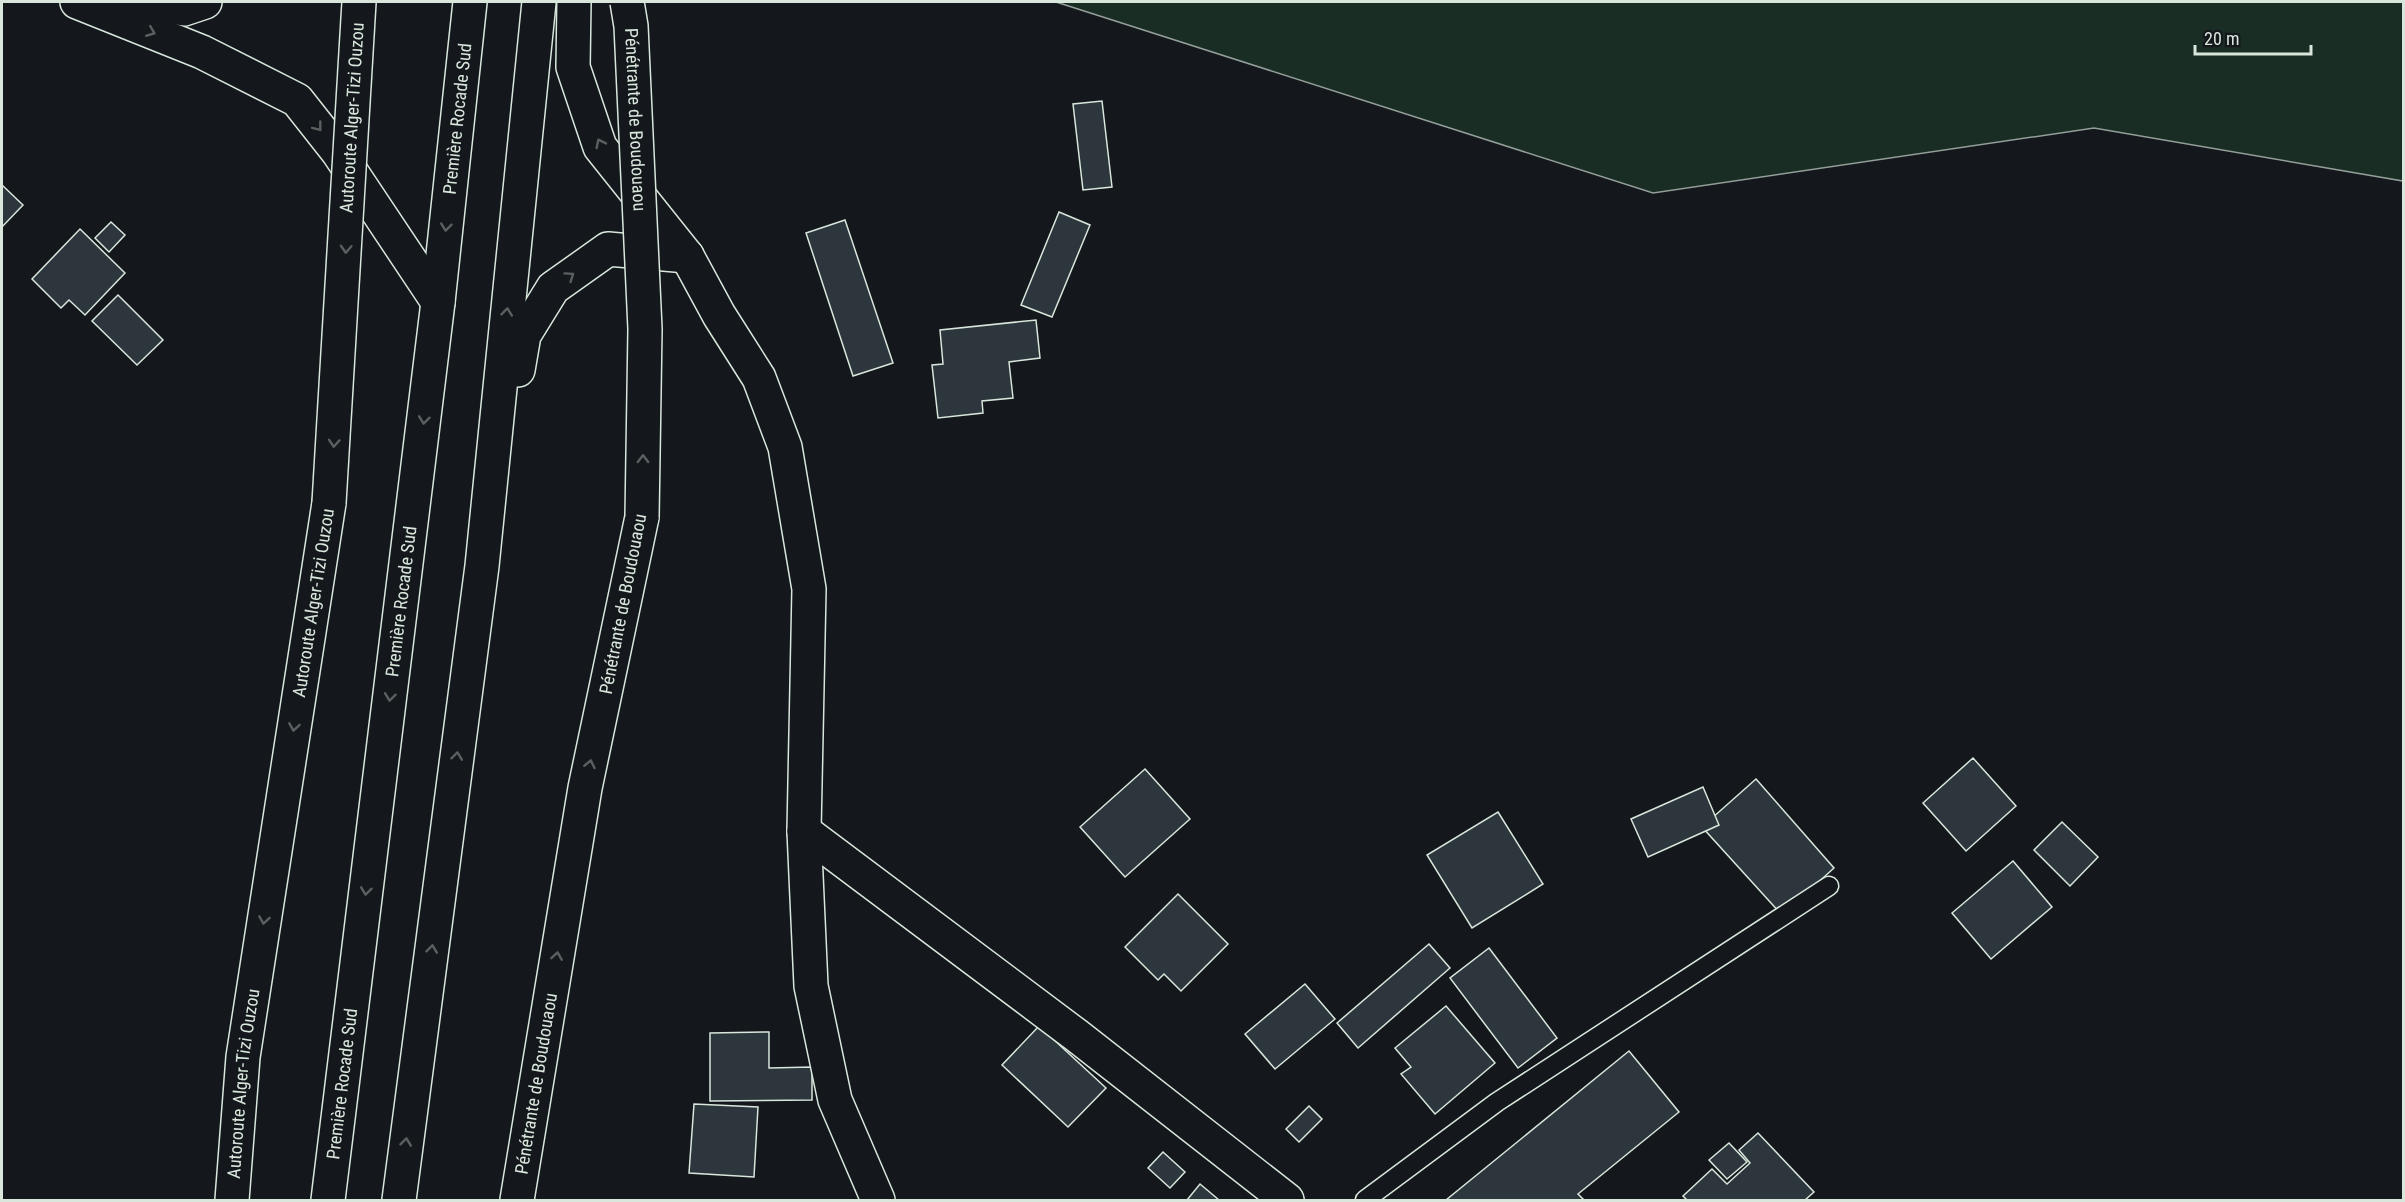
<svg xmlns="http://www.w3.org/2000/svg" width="2405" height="1202" viewBox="0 0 2405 1202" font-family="'Roboto Condensed',sans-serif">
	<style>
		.green { fill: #1a2d24; stroke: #939e99; stroke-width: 1.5 }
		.building { fill: #2c363c; stroke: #d8e6dc; stroke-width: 1.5 }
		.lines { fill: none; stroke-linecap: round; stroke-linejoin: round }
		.lane-casing { stroke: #d8e6dc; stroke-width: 21 }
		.street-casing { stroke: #d8e6dc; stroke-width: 36 }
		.secondary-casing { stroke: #d8e6dc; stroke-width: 36 }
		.highway-casing { stroke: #d8e6dc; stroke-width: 36 }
		.lane { stroke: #14181c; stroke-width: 18 }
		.street { stroke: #14181c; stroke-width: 33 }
		.secondary { stroke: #14181c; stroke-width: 33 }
		.highway { stroke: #14181c; stroke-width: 33 }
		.highway-bridge-casing { stroke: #d8e6dc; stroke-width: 36; stroke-linecap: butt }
		.highway-bridge { stroke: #14181c; stroke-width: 33 }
		.oneway { stroke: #59605f }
		.labels { text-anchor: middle; stroke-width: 4.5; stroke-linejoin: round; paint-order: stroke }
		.street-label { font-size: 18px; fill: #d8e6dc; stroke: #14181c }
	</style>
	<rect width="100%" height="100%" fill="#14181c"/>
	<polygon class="green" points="1056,2 2403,2 2403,181 2094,128 1653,193"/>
	<g class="building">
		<polygon points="1102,101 1112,187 1083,190 1073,104"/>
		<polygon points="2,185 23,205 2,227"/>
		<polygon points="1059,212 1090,225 1052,317 1021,305"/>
		<polygon points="845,220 893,363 853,376 806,233"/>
		<polygon points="111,222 125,235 109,252 95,238"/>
		<polygon points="80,229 125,273 85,315 69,300 61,308 32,279"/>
		<polygon points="118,295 163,340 137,365 92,321"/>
		<polygon points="1036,320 1040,358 1009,362 1013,398 982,401 983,413 938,418 932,365 943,364 940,330"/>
		<polygon points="1973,758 2016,806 1966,851 1923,803"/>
		<polygon points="1145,769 1190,819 1125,877 1080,827"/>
		<polygon points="1756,779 1834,868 1782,915 1702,827"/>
		<polygon points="1703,787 1719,825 1648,857 1631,819"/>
		<polygon points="1498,812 1543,884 1472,928 1427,855"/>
		<polygon points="2062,822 2098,857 2070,886 2034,850"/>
		<polygon points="2013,861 2052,907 1991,959 1952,913"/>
		<polygon points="1178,894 1228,944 1181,991 1164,974 1158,980 1125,947"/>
		<polygon points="1429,944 1450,968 1358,1048 1337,1023"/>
		<polygon points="1489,948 1557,1038 1518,1068 1450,978"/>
		<polygon points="1305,984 1335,1019 1275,1069 1245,1034"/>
		<polygon points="1446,1006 1495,1063 1435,1114 1401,1074 1411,1067 1395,1048"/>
		<polygon points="1039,1026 1106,1088 1068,1127 1002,1065"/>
		<polygon points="769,1032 769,1068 812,1067 812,1100 710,1101 710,1033"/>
		<polygon points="1629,1051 1679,1112 1578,1194 1584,1200 1446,1200"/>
		<polygon points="694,1104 758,1107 754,1177 689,1173"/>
		<polygon points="1309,1106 1322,1119 1299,1142 1286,1129"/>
		<polygon points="1758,1133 1814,1192 1805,1200 1687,1200 1683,1196 1712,1169 1727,1184 1750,1163 1739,1150"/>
		<polygon points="1729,1143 1747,1162 1727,1179 1709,1160"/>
		<polygon points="1163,1152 1185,1172 1170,1188 1148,1168"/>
		<polygon points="1200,1184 1219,1200 1187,1200"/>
	</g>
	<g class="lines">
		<defs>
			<polyline id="lane" points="1365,1200 1497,1102 1829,886"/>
			<polyline id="street" points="804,831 1076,1035 1287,1200"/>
			<polyline id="secondary" points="687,256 719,315 759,378 785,447 809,589 804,831 811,986 835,1100 878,1200"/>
			<g id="highway">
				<polyline points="77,2 202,52 297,100 338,152 438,302"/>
				<polyline points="130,2 184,9 205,2"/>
				<polyline points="574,2 573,67 600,147 687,256"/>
				<polyline points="518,370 524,335 553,288 608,249 687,256"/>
				<path id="s1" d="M232,1200L243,1057L329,503"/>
				<path id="s2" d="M328,1200L438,302L470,2"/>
				<polyline points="399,1200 482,566 539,2"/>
				<path id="s3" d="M517,1200L585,788L642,517"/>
			</g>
		</defs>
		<use href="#lane" class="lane-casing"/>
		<use href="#street" class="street-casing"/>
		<use href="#secondary" class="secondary-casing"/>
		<use href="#highway" class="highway-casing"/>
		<use href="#lane" class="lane"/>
		<use href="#street" class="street"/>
		<use href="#secondary" class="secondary"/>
		<use href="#highway" class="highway"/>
		<defs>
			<g id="highway-bridge">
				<path id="s4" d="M627,2L631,26L645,329L642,517"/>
				<path id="s5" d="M329,503L359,2"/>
			</g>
		</defs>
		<use href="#highway-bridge" class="highway-bridge-casing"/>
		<use href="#highway-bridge" class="highway-bridge"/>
	</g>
	<defs><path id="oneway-chevron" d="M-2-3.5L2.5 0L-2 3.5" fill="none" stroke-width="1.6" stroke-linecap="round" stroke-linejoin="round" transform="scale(1.5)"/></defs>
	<g class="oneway">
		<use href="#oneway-chevron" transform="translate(151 32) rotate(22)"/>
		<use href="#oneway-chevron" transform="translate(318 127) rotate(52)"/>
		<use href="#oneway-chevron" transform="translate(600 143) rotate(-116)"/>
		<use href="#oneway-chevron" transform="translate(446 227) rotate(96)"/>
		<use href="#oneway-chevron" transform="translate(346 249) rotate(93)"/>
		<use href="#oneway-chevron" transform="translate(570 276) rotate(-35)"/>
		<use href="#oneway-chevron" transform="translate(507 312) rotate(-84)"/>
		<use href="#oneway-chevron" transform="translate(424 420) rotate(97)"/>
		<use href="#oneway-chevron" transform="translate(334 443) rotate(94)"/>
		<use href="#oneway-chevron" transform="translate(643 459) rotate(-89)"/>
		<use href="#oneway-chevron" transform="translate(390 697) rotate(97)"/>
		<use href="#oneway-chevron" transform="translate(294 727) rotate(99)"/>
		<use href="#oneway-chevron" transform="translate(457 756) rotate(-83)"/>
		<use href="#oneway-chevron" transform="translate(590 764) rotate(-78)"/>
		<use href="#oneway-chevron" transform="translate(366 891) rotate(97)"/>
		<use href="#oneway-chevron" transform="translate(264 920) rotate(99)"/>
		<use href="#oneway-chevron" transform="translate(432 949) rotate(-83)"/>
		<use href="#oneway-chevron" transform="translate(557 956) rotate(-81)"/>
		<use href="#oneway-chevron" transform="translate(406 1142) rotate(-83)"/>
	</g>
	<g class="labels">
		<g class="street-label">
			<text dy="6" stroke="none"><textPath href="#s5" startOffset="386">Autoroute Alger-Tizi Ouzou</textPath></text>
			<text dy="6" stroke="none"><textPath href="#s2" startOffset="1089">Première Rocade Sud</textPath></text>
			<text dy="6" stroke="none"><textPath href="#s4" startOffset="118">Pénétrante de Boudouaou</textPath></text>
			<text dy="6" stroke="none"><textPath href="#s2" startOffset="603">Première Rocade Sud</textPath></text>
			<text dy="6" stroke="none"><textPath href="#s1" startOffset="603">Autoroute Alger-Tizi Ouzou</textPath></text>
			<text transform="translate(623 604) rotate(-79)" y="6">Pénétrante de Boudouaou</text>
			<text dy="6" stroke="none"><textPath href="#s3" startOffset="118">Pénétrante de Boudouaou</textPath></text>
			<text dy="6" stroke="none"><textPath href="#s1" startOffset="117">Autoroute Alger-Tizi Ouzou</textPath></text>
			<text dy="6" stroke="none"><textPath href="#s2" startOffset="117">Première Rocade Sud</textPath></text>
		</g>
	</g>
	<rect width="2405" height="1202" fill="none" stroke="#d8e6dc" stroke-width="6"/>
	<path d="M2195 45v9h116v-9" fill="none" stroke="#d8e6dc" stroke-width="3"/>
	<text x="2204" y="45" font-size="18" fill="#d8e6dc" stroke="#14181c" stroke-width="4.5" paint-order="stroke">20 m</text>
</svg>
